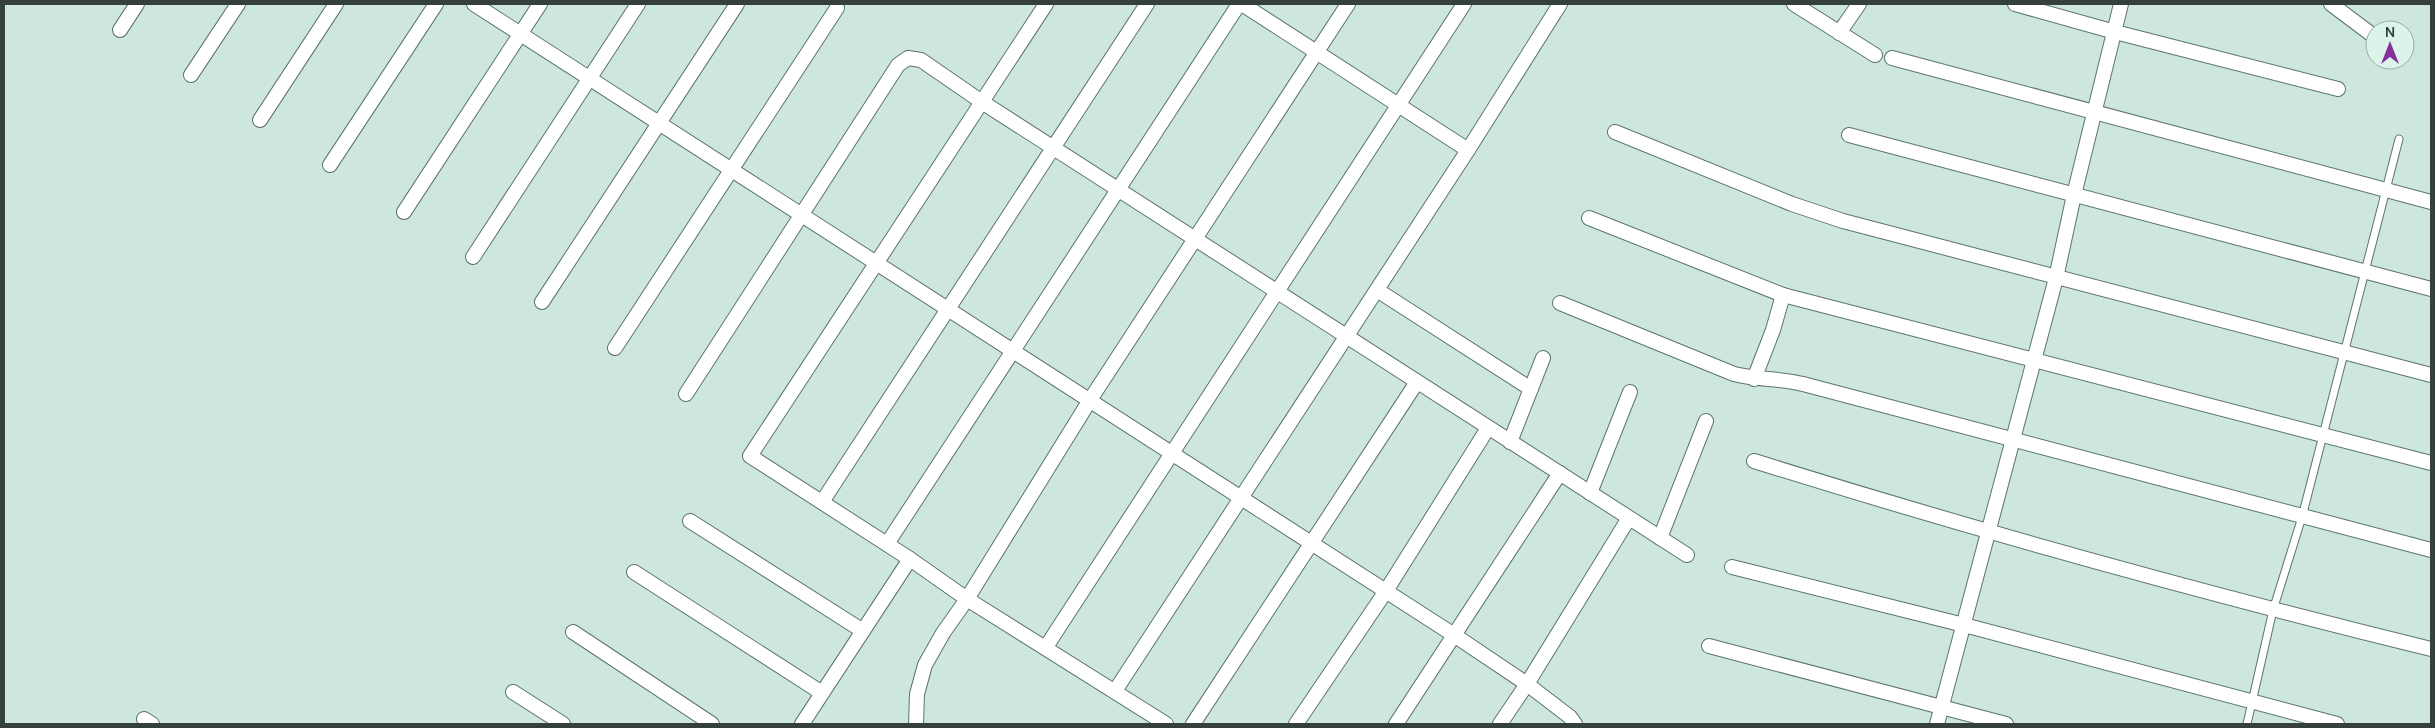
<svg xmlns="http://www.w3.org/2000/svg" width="2435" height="728" viewBox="0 0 2435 728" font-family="Manrope,sans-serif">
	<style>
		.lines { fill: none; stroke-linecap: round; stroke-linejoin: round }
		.service-casing { stroke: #5c746b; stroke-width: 9 }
		.minor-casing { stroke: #5c746b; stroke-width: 16 }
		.service { stroke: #fff; stroke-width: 7 }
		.minor { stroke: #fff; stroke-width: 14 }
	</style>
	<rect width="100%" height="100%" fill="#cde7dd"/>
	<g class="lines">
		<defs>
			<polyline id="service" points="2247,724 2273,610 2302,517 2399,139"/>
			<g id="minor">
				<polyline points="474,4 1454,635 1527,684 1570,717 1575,724"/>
				<polyline points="1046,4 750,456 910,559 967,599 1166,724"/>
				<polyline points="1242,4 1468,150"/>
				<polyline points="1794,4 1875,55"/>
				<polyline points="2015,4 2115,32 2338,89"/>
				<polyline points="2331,4 2375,37"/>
				<polyline points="120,30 137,4"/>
				<polyline points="1839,33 1859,4"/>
				<polyline points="1892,58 2431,202"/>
				<polyline points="191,75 238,4"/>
				<polyline points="260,120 336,4"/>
				<polyline points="1615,132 1792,204 1843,221 2431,375"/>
				<polyline points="1849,135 2431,289"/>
				<polyline points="330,165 436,4"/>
				<polyline points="404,212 540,4"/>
				<polyline points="1589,218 1783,295 2431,463"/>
				<polyline points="473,257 638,4"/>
				<polyline points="1377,290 1531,389"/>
				<polyline points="542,302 737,4"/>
				<path d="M1560,303L1734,374C1757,380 1780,378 1803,384L2431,550"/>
				<polyline points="615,348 837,8"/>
				<polyline points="1754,379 1773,330 1783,295"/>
				<polyline points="686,394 898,65 908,58 921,60 982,102 1687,555"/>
				<polyline points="1510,442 1543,358"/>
				<path d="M1754,461C1978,531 2203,593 2431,649"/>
				<polyline points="1590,493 1630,392"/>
				<polyline points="822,502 1147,4"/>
				<polyline points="690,521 863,631"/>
				<polyline points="1660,538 1706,421"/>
				<polyline points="887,544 1239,4"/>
				<polyline points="1732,567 1964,625 2337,724"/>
				<polyline points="634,572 822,693"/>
				<polyline points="573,632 712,724"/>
				<polyline points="1709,646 2006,724"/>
				<polyline points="1046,647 1464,4"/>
				<polyline points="1115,691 1468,150 1560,4"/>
				<polyline points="513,692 563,724"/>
				<polyline points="144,719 152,724"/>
				<polyline points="802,724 910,559"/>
				<polyline points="916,724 917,694 925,665 943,633 967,599 1090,400 1348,4"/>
				<polyline points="1193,724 1417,382"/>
				<polyline points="1296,724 1386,591 1488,428"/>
				<polyline points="1396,724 1560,473"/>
				<polyline points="1500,724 1527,684 1629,518"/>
				<polyline points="1937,724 2056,278 2074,195 2121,4"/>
			</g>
		</defs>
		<use href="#service" class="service-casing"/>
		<use href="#minor" class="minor-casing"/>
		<use href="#service" class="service"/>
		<use href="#minor" class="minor"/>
	</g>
	<rect width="2435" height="728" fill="none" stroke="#353f3b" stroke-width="10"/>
	<g transform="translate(2390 45)"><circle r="24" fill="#daf4ea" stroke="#98aca4"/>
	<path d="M0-4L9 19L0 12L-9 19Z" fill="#882f9b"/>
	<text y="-8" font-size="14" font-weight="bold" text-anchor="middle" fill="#353f3b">N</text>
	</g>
</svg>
